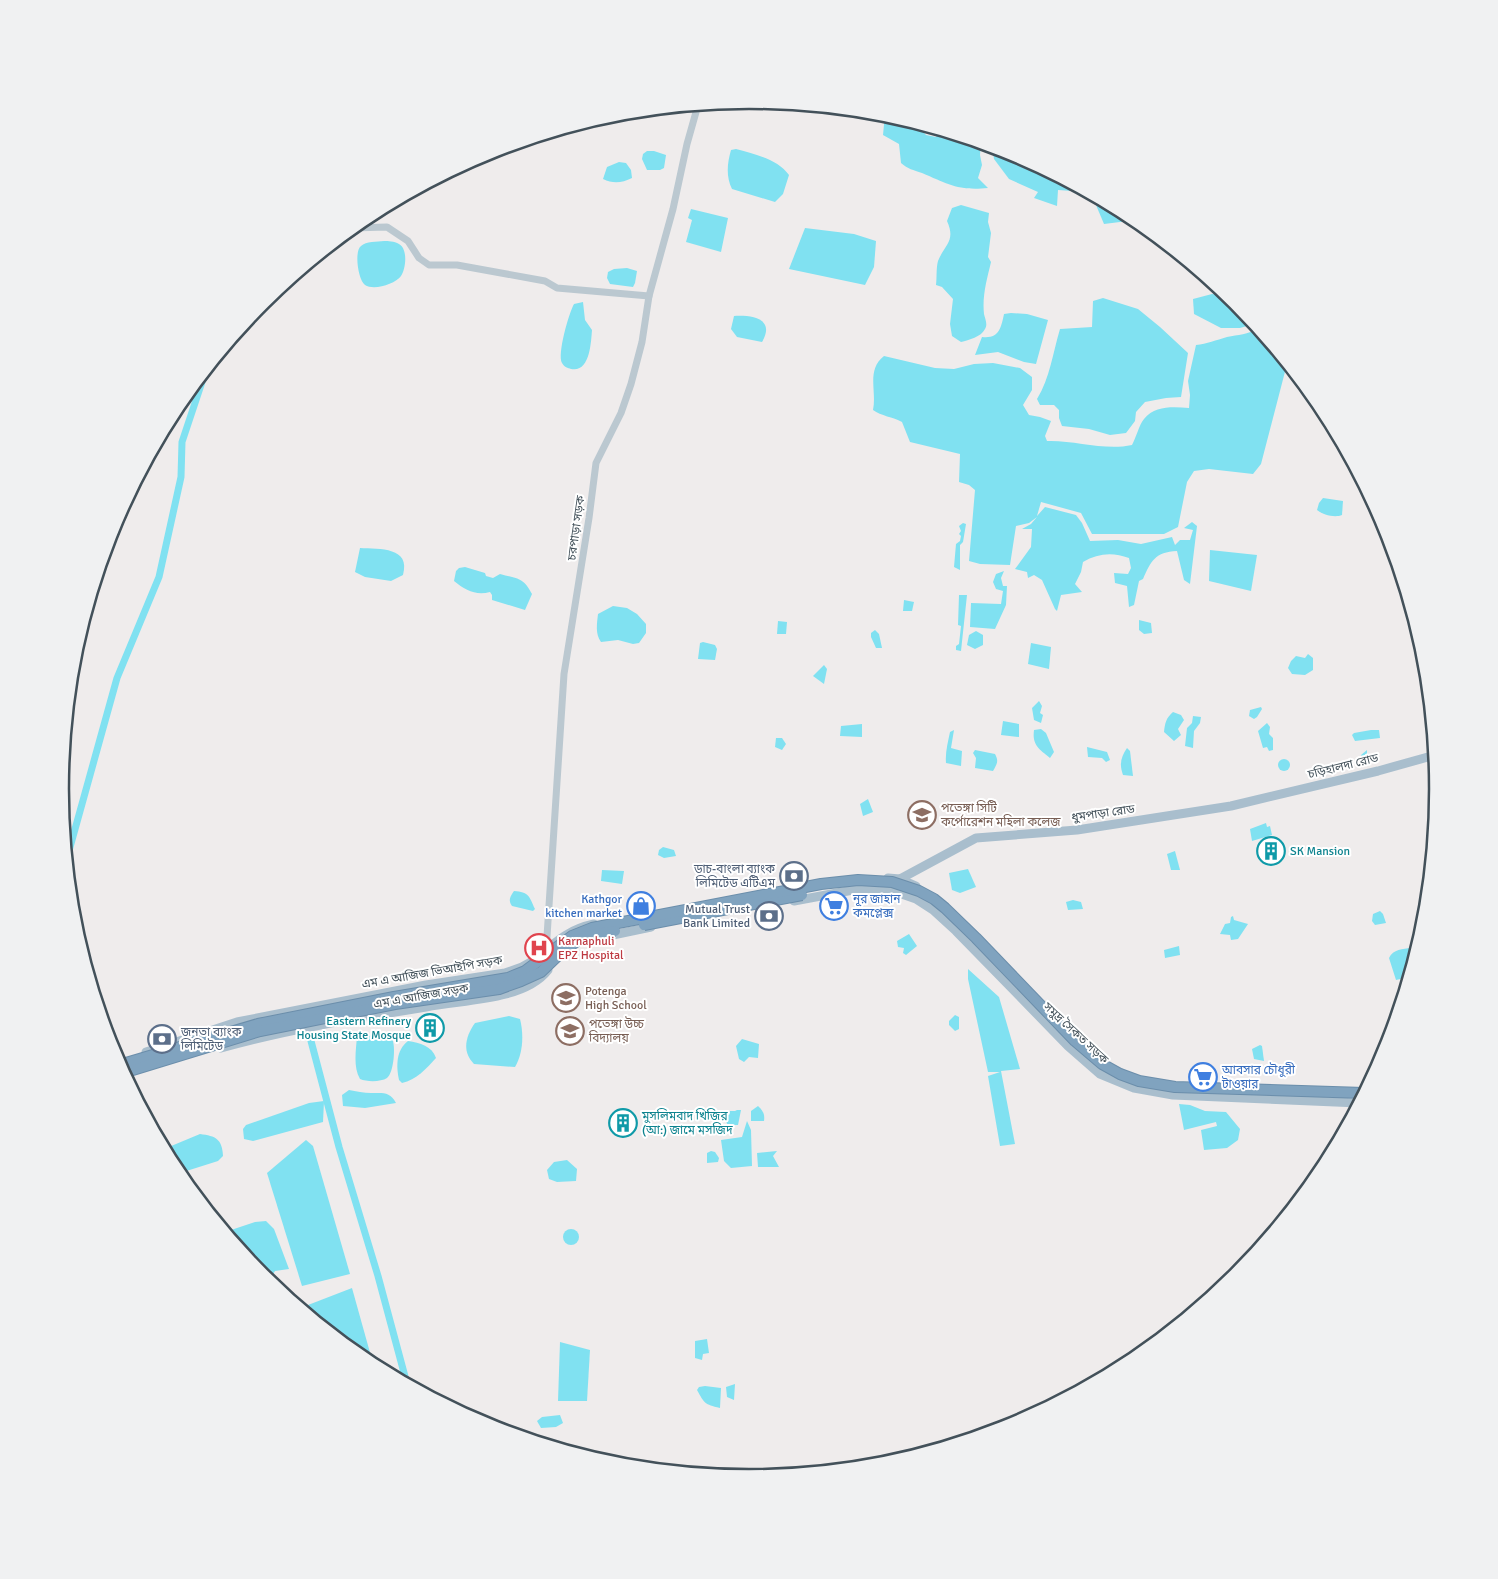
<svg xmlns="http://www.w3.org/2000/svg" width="1498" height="1579" viewBox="0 0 1498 1579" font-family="Signika,'Noto Sans Bengali',sans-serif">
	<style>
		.water { fill: #80e1f1 }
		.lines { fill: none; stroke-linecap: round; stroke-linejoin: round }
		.canal { stroke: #80e1f1; stroke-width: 7 }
		.minor { stroke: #bbc8d0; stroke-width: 7 }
		.major { stroke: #a9becd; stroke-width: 9 }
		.highway-bridge-casing { stroke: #6b8eab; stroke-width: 12; stroke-linecap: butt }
		.highway-bridge { stroke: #80a3bf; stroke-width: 10 }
		.labels { text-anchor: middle; stroke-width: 4; stroke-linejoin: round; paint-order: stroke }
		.street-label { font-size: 12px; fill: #43515a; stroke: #fff }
		.education-label { font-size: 12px; fill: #785e54; stroke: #fff; text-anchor: start }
		.culture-label { font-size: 12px; fill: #0d838f; stroke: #fff; text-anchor: start }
		.service-label { font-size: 12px; fill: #4e5e75; stroke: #fff; text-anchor: end }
		.shop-label { font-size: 12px; fill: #366cbe; stroke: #fff; text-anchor: start }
		.health-label { font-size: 12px; fill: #be3a42; stroke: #fff; text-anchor: start }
		.rim { fill: none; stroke: #43515a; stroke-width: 2.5 }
	</style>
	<rect width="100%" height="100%" fill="#efecec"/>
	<g class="water">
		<path d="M885,114L916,124L926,135L936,137L939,131L981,143L980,155L982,165L978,178L988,188C958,191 948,184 922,173C913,170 908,169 901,163L899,144L883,135Z"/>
		<polygon points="992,147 1013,153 1086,192 1058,190 1057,206 1034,198 1038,192 1009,179 994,159"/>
		<path d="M736,149C754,154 778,159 789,175L783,194L775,202L732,189C726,177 727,164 731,150Z"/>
		<polygon points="647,151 654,151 666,155 664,168 660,170 647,170 642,159 643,154"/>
		<path d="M619,162L626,163L631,170L632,178C622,183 613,184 603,179L607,167Z"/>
		<polygon points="1096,198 1132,217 1136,220 1104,224 1096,205"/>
		<path d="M961,205L989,213L988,222L991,233L988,257L991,262C987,279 982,296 984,314C985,319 988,324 985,329C981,337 969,340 961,342L952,336L950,324L953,299L942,287L936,285C937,278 936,268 938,261C945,244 956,241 947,221L952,208Z"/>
		<polygon points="691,209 728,218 721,252 686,242 692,220 688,218"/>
		<polygon points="805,228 854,234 876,241 874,267 865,285 789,269"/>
		<path d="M384,241C388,241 394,241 399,244C408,249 406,268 401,276C395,284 374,291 365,285C358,280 354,251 361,246C366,241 377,242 384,241Z"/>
		<polygon points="627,268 637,271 635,283 633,287 610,284 607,278 608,272 614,269"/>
		<polygon points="1212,294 1228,296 1236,303 1254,324 1240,328 1221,328 1194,314 1193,299"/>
		<path d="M1103,298L1138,309L1160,327L1188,353L1181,397L1166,398L1145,402L1136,412L1135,421L1126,433L1110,435L1089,429L1062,426L1059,418V410L1054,405H1040L1037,399C1050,378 1053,352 1060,329L1092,327L1093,301Z"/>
		<path d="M583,302L585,320L592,330C591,342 590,373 571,369C568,368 564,367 562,363C557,354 569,313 574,304Z"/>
		<path d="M1011,313L1027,314L1048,320L1036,364L1024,362L998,352L975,355L982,337C999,339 1001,328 1004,314Z"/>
		<path d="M734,316C751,315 776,318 762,342L737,337L731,329Z"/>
		<path d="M1258,329L1287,364L1261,464L1253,474L1209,469L1194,471L1187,482L1178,527L1164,534H1092L1081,513L1041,502L1037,516L1045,507L1076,515L1082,523L1090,541L1118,540L1141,544L1172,537L1175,545L1180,540H1190L1193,530L1184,528L1192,522L1197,526L1190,584L1184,580L1177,551C1155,552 1151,561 1143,579L1139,581L1134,605L1129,607L1127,586L1115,583L1114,573L1128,574L1131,568L1129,558C1113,552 1098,553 1083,562L1081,572L1075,584L1082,592L1061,595L1057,611L1055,609L1042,580L1034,575L1028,578L1027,572L1015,569L1031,547L1032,529H1022L1031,524L1037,517L1029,523L1016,526L1010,565L980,564L969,561L975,490L969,485L959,482L960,454L910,442L902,422C893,417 881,416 873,410C877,391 866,370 884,356L935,368L954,369L974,364L993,363L1020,368L1032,377V390L1023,405L1029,415L1040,417L1051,421L1045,436L1047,441C1075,440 1104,451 1132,445C1136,438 1139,425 1144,419C1155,405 1174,407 1189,408L1190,395L1188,381L1196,345C1207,344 1216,340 1227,337C1238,335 1248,334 1258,329Z"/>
		<path d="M1323,498L1343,501L1342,515C1335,518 1323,515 1317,510L1319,503Z"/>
		<polygon points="963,523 966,524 963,542 960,545 960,570 954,567 956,544 960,541 961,536 959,534 961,531 959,526"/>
		<path d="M360,548C380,549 411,547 403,575L391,581L365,577L355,572Z"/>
		<polygon points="1210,550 1257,555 1251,591 1209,581"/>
		<path d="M465,567L485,573L486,576L493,578L500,574C518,579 523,577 532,594L525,610L492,600V595L490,592C476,596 465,590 454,581L456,571L459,568Z"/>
		<polygon points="1004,571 1001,578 1003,586 1007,586 1006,605 995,629 970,627 971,603 1001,604 1003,591 996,589 993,582 996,574"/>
		<polygon points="959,595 967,595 961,651 956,650 956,646 959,644 961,626 958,625"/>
		<polygon points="904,600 914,602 912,611 903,611"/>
		<path d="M613,606L627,608L637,614L646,624V633L639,643L633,644L618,640L601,642C595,634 597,623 598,614Z"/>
		<polygon points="1139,620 1151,623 1152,633 1144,634 1139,630"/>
		<polygon points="778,621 787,622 786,634 777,634"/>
		<polygon points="875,630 879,634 882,648 876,648 871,637 871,633"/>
		<polygon points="976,631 983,635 983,645 975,649 967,645 969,635"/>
		<polygon points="703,642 715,645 717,649 715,660 698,659 700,643"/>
		<polygon points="1031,643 1051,647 1049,669 1028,664"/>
		<polygon points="1308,654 1313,658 1313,670 1305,675 1292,674 1288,668 1291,661 1296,656 1305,658"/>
		<polygon points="824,665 827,669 824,684 813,676"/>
		<polygon points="1039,701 1042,706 1040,713 1043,715 1041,723 1034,720 1032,708"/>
		<polygon points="1261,707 1262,709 1257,717 1254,719 1249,716 1250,710"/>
		<path d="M1173,712L1181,715L1184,720L1178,729L1181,735L1174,741L1164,732C1165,723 1166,718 1173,712Z"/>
		<polygon points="1193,716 1201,717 1200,723 1194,731 1193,748 1185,746 1187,728 1192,723"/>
		<polygon points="1003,721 1019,724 1019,737 1001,735"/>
		<polygon points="1267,723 1270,727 1269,734 1273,738 1273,750 1269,751 1267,747 1263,748 1258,731"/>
		<polygon points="862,724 862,737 840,736 841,726"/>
		<path d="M1041,729L1046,733L1054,752L1050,758C1039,749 1032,745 1034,730Z"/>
		<path d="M954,730L951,748L962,751L961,766L946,763C945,753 948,742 950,732Z"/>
		<polygon points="1371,730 1379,730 1380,738 1355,741 1352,735 1354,733"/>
		<polygon points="776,738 782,738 786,744 782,750 775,747"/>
		<polygon points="1087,747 1107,752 1110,760 1106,762 1102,758 1088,757"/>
		<path d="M1127,748L1130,751L1133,776L1123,775C1119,764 1121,757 1127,748Z"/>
		<path d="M975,750L995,754C999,761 997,764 993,771L975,768L976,758L973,753Z"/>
		<polygon points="1367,750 1367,754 1376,756 1375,759 1362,761 1361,755"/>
		<circle cx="1284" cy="765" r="6"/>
		<polygon points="868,799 873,812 863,816 860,804"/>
		<polygon points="1266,823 1267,827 1270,826 1272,835 1252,841 1250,829"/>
		<polygon points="663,847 674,850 676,856 664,858 658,855 659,850"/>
		<polygon points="1175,851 1180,870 1171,870 1167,854"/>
		<polygon points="791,867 793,879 788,880 781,876 783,869"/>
		<polygon points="968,869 976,887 960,893 952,890 949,873"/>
		<polygon points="602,870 624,871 622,884 601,881"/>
		<path d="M514,891C529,892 529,896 535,909L533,911L512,906C508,900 510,897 514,891Z"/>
		<polygon points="1073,900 1081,902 1083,909 1068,910 1066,902"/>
		<polygon points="1380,911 1383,914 1386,923 1375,925 1372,921 1373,914"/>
		<polygon points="1233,916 1234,920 1248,924 1238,939 1231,940 1230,935 1220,934 1225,924 1230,923 1231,917"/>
		<polygon points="909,934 917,946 906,955 903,953 904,948 898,947 897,941"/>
		<polygon points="1179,946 1180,955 1165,958 1164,950"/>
		<path d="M1411,948L1417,950L1409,977L1396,980L1389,958C1393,949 1403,949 1411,948Z"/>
		<polygon points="968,969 999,997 1020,1069 1001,1071 1015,1144 1000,1146 988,1076 1000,1072 988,1072 968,979"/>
		<polygon points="955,1015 959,1017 959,1029 955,1031 949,1025 949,1021"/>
		<path d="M509,1016L520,1019C524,1035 523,1053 515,1067L474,1064C462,1052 465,1037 475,1023Z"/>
		<path d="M385,1035C387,1036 390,1037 392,1039C396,1045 394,1073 387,1078C381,1082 367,1082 360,1079C353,1067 356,1050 357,1036Z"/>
		<polygon points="742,1039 759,1044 758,1058 749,1057 744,1062 739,1059 736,1046"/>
		<path d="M408,1041C420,1043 432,1046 436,1058C427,1068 416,1080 402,1083L399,1080C396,1066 396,1050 408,1041Z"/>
		<polygon points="1260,1045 1262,1046 1264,1061 1254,1059 1252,1049"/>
		<path d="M349,1090C356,1091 364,1093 371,1093C382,1093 390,1091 396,1103L365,1108L343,1106L342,1095Z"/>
		<polygon points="324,1101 323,1122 253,1141 244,1139 243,1129 246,1125 309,1103"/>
		<polygon points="1179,1104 1190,1105 1205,1111 1226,1112 1240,1129 1238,1140 1227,1148 1204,1150 1201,1130 1217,1126 1216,1122 1184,1130"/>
		<path d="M758,1106C763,1111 765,1114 764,1121H751V1111Z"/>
		<polygon points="737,1110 741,1110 738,1125 732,1125 730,1132 726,1130 727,1123 724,1120 728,1117 728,1113 730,1111 735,1111"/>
		<polygon points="747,1121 751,1130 752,1166 731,1168 724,1161 721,1140 742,1137"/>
		<path d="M200,1134C216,1136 222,1139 223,1156L218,1161L177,1174L164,1149Z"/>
		<polygon points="306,1140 313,1146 350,1274 302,1286 267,1173"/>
		<polygon points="711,1151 715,1152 719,1158 718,1162 707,1163 707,1153"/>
		<polygon points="777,1151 773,1156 779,1167 758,1167 757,1153"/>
		<polygon points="567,1160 577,1169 576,1181 557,1182 549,1179 547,1170 554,1162"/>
		<polygon points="266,1221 274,1229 289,1269 275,1271 272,1276 274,1287 262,1276 225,1232 255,1222"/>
		<circle cx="571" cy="1237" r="8"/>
		<polygon points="352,1288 374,1367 366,1362 312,1318 308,1305"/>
		<polygon points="707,1339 709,1353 703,1354 702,1360 695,1358 695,1341"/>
		<polygon points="560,1342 590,1350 587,1401 558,1401"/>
		<polygon points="735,1384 734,1400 727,1397 726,1387"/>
		<path d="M705,1386L721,1388L720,1408C704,1404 705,1404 697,1390L699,1387Z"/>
		<polygon points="560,1415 563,1423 556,1427 541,1428 537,1421 542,1417"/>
	</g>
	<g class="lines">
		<g class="canal">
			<polyline points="67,858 117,678 159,577 181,477 182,442 206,370"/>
			<polyline points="311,1041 339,1147 378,1276 407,1384"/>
		</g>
		<g class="minor">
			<polyline points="352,228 387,227 408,241 419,258 429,265 457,265 545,281 557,288 649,296"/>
			<polyline points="546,952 564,674 589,518 596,463 621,413 631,384 642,342 649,296 673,209 687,144 698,105"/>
		</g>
		<g class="major">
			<polyline points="888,878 900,879 916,886"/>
			<polyline points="899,883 900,879 976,838 1077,830 1231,806 1378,771 1435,755"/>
			<polyline points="794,901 853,890 871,889 896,892 916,899 933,910 956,931 1068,1046 1100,1074 1134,1088 1173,1095 1359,1103"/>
			<polyline points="608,936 651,927"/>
			<path d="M541,954C559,939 571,929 594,924"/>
			<path d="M221,1048C288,1029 358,1018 426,1007C453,1002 480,1001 506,994C521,990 538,983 548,970"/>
			<polyline points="146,1052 237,1022 426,985 505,973 522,967 531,962"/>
		</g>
		<defs>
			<g id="highway-bridge">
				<polyline points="644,925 802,895"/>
				<polyline points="119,1065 258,1024 394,997 508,978 525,971 572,936 592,928 821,884 858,880 892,882 919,891 934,899 945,908 976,938 1075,1041 1102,1064 1120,1074 1139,1081 1175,1087 1364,1093"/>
				<polyline points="123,1073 260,1031 395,1004 499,989 521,981 541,972 565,949 579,940 592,935 615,931"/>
			</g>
		</defs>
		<use href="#highway-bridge" class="highway-bridge-casing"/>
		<use href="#highway-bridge" class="highway-bridge"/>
	</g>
	<defs>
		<symbol id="school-ring" viewBox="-11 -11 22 22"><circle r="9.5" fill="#fff" stroke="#8d6e63" stroke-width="1.5"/><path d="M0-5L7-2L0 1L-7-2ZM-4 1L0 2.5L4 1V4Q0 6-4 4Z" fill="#8d6e63"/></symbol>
		<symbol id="building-ring" viewBox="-11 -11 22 22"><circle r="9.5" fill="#fff" stroke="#0f9aa8" stroke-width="1.5"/><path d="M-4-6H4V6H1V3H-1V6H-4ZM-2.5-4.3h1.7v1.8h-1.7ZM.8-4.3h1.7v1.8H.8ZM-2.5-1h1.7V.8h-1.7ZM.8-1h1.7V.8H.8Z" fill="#0f9aa8"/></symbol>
		<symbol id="bank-ring" viewBox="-11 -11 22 22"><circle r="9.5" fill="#fff" stroke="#5c6f8a" stroke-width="1.5"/><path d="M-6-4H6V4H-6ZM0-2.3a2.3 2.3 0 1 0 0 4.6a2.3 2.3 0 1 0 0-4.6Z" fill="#5c6f8a"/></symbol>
		<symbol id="shop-ring" viewBox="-11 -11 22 22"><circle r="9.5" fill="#fff" stroke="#3f7fe0" stroke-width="1.5"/><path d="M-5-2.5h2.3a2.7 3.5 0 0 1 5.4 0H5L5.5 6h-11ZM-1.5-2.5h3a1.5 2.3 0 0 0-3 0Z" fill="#3f7fe0"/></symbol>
		<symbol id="supermarket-ring" viewBox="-11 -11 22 22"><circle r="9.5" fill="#fff" stroke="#3f7fe0" stroke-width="1.5"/><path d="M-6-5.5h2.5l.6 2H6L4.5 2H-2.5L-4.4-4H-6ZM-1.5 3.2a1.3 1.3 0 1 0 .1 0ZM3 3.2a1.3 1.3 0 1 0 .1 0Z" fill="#3f7fe0"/></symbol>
		<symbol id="hospital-ring" viewBox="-11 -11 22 22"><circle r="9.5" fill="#fff" stroke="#e0444e" stroke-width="1.5"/><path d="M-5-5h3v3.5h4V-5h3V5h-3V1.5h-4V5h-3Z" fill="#e0444e"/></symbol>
	</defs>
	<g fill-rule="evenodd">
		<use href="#school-ring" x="906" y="799" width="32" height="32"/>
		<use href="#building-ring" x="1255" y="835" width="32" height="32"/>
		<use href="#bank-ring" x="778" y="860" width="32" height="32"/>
		<use href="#shop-ring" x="625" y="890" width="32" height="32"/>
		<use href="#supermarket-ring" x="818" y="890" width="32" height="32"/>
		<use href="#bank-ring" x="753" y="900" width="32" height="32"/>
		<use href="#hospital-ring" x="523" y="932" width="32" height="32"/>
		<use href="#school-ring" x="550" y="982" width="32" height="32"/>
		<use href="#building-ring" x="414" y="1012" width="32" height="32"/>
		<use href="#school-ring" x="554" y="1015" width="32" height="32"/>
		<use href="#bank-ring" x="146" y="1023" width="32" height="32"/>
		<use href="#supermarket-ring" x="1187" y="1061" width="32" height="32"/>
		<use href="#building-ring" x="607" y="1107" width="32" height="32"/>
	</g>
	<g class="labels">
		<g class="street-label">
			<text transform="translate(576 528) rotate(-82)" y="4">চরপাড়া সড়ক</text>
			<text transform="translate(1343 766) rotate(-14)" y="4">চড়িহালদা রোড</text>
			<text transform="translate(1103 813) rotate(-8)" y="4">ধুমপাড়া রোড</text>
			<text transform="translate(432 972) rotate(-10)" y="4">এম এ আজিজ ভিআইপি সড়ক</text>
			<text transform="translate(421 996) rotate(-10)" y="4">এম এ আজিজ সড়ক</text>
			<text transform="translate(1076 1033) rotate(43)" y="4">সমুদ্র সৈকত সড়ক</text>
		</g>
		<g class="education-label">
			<text x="941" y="812">পতেঙ্গা সিটি<tspan x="941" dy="14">কর্পোরেশন মহিলা কলেজ</tspan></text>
			<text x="585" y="995">Potenga<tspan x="585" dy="14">High School</tspan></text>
			<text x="589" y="1028">পতেঙ্গা উচ্চ<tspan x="589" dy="14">বিদ্যালয়</tspan></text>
		</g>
		<g class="culture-label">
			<text x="1290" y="855">SK Mansion</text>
			<text x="411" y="1025" text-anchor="end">Eastern Refinery<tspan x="411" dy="14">Housing State Mosque</tspan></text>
			<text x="642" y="1120">মুসলিমবাদ খিজির<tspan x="642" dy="14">(আ:) জামে মসজিদ</tspan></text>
		</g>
		<g class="service-label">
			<text x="775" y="873">ডাচ-বাংলা ব্যাংক<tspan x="775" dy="14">লিমিটেড এটিএম</tspan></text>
			<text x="750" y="913">Mutual Trust<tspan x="750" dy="14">Bank Limited</tspan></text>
			<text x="181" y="1036" text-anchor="start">জনতা ব্যাংক<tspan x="181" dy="14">লিমিটেড</tspan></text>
		</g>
		<g class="shop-label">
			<text x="622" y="903" text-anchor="end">Kathgor<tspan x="622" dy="14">kitchen market</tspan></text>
			<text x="853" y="903">নূর জাহান<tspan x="853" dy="14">কমপ্লেক্স</tspan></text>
			<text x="1222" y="1074">আবসার চৌধুরী<tspan x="1222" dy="14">টাওয়ার</tspan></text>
		</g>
		<g class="health-label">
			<text x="558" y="945">Karnaphuli<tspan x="558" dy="14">EPZ Hospital</tspan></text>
		</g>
	</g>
	<path d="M0 0H1498V1579H0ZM69 789a680 680 0 1 1 1360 0a680 680 0 1 1-1360 0Z" fill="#f0f1f2" fill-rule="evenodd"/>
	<path class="rim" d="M69 789a680 680 0 1 1 1360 0a680 680 0 1 1-1360 0Z"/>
</svg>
